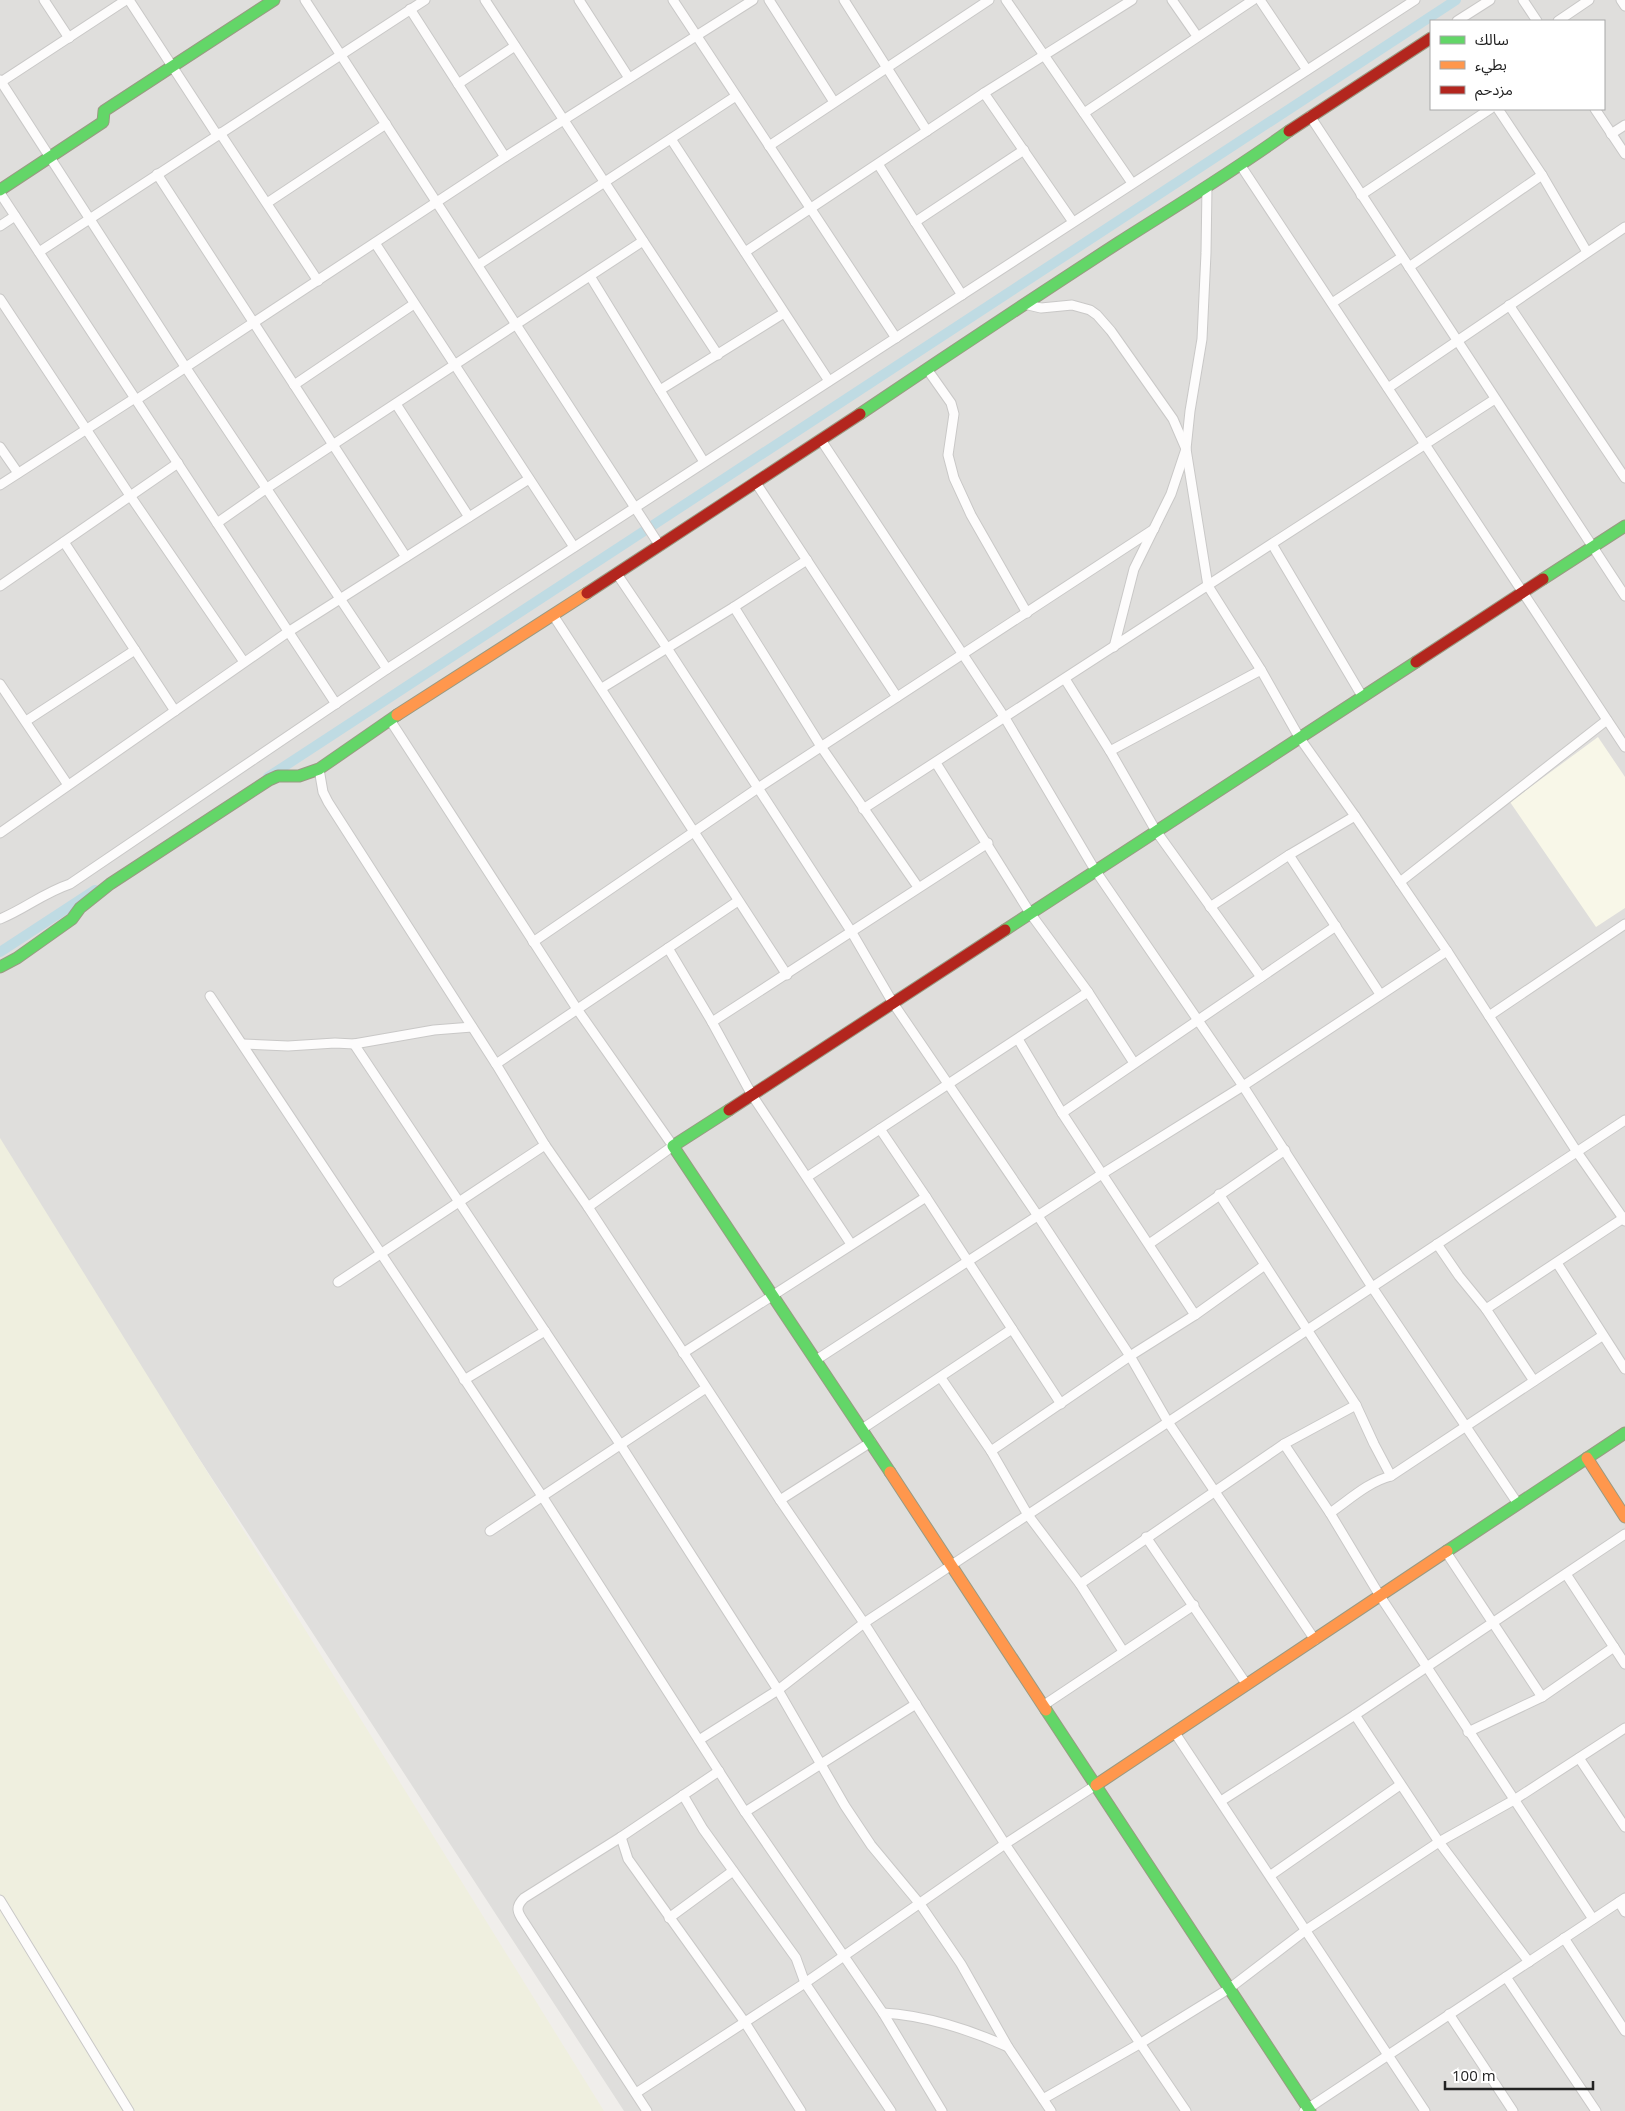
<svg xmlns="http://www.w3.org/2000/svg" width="1625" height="2111" viewBox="0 0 1625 2111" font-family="'Open Sans','Noto Sans Arabic',sans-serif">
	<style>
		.residential { fill: #dfdedc; fill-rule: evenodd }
		.education { fill: #f8f7e8 }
		.farmland { fill: #efefdf }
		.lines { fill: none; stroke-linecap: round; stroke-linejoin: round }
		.canal { stroke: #bfdbe3; stroke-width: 10 }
		.street-casing { stroke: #c9c8c7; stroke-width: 11 }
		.fast-casing { stroke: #999a82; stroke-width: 13 }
		.slow-casing { stroke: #999a82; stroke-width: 13 }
		.jam-casing { stroke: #999a82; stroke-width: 13 }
		.street { stroke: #fdfcfc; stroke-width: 9 }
		.fast { stroke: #63d668; stroke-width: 11 }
		.slow { stroke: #ff974d; stroke-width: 11 }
		.jam { stroke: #b3261e; stroke-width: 11 }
	</style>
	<rect width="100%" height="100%" fill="#f0eeeb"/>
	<path class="residential" d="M0,0H1625V2111H624L0,1153ZM1431,21H1604V109H1431Z"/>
	<polygon class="education" points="1598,737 1625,777 1625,908 1596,927 1510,802"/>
	<polygon class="farmland" points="0,1138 604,2111 0,2111"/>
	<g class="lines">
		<g class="canal">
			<polyline points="268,777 1456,0"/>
			<polyline points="0,952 95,890"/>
		</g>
		<defs>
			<g id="street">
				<polyline points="44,0 69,38"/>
				<polyline points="129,0 217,135"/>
				<polyline points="305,0 660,546"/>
				<polyline points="485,0 718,355"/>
				<polyline points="579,0 629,78"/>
				<polyline points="673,0 896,338"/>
				<polyline points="769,0 834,102"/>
				<polyline points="844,0 927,131"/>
				<polyline points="1006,0 1132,183"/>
				<polyline points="1172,0 1197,36"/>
				<polyline points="1260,0 1307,70"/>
				<polyline points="1523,0 1537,21"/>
				<polyline points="1621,0 1625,6"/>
				<polyline points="410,9 505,157"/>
				<polyline points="1457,21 1490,0"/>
				<polyline points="1558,21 1589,0"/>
				<polyline points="0,80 186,368 387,669"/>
				<polyline points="1,82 126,0"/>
				<polyline points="458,84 515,46"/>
				<polyline points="984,93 1073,222"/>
				<polyline points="1498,109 1542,175 1587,252"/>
				<polyline points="1595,109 1625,154"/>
				<polyline points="1084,113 1253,0"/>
				<polyline points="1310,116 1625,596"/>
				<polyline points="220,133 318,281"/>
				<polyline points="1611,134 1625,125"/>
				<polyline points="671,139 829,381"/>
				<polyline points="769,146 989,0"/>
				<polyline points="878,164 962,295"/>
				<polyline points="1241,166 1625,747"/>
				<polyline points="157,174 406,557"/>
				<polyline points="0,193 336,704"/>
				<polyline points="1361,195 1490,109"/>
				<polyline points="267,203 386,124"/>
				<polyline points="915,222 1024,150"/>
				<polyline points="0,226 15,216"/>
				<polyline points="375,243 574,547"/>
				<polyline points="39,252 425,0"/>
				<polyline points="745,252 984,93 1132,0"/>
				<polyline points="478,265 736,96"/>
				<polyline points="1409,267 1542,175"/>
				<polyline points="590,276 704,462"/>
				<polyline points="0,299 131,497 244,662"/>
				<polyline points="1332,303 1402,257"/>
				<polyline points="1024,304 1041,308 1072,305 1090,310 1097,315 1111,331 1173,419 1186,449 1208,586 1261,670 1299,737 1355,816 1447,951 1577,1152 1625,1221"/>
				<polyline points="1509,305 1625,478"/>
				<polyline points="927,369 951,403 954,414 948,455 954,478 971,515 1027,613"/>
				<polyline points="294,385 414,304"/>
				<polyline points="1388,388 1625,227"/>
				<polyline points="660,390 784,313"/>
				<polyline points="136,400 505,157 753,0"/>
				<polyline points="396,404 469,517"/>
				<polyline points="821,440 1005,718 1095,870 1243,1086 1372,1287 1518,1504"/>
				<polyline points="0,447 18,473"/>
				<polyline points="756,483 897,697"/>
				<polyline points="0,485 135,398"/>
				<polyline points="217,523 267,488 643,241"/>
				<polyline points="64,542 175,711"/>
				<polyline points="1272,544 1362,696"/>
				<polyline points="617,574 667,648 851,931 893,1003 1038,1216 1130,1356 1168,1422 1315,1640"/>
				<polyline points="0,586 178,463"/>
				<polyline points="734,607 822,748 918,887"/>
				<polyline points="553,615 787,975"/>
				<polyline points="1114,647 1134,569 1171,494 1186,449 1190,411 1202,339 1206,253 1207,187"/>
				<polyline points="1065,679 1110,751 1156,831 1261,977"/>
				<polyline points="0,684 68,785"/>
				<polyline points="602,688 734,607 807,560"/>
				<polyline points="390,720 577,1009 673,1146 588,1207"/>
				<polyline points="26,721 135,650"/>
				<polyline points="1110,751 1261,670"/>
				<polyline points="936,763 1030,913 1088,992 1134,1063"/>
				<polyline points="319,769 323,792 328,802 496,1064 545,1145 588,1207 780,1500 864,1623 1005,1844 1186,2111"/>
				<polyline points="863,809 1495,399"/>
				<polyline points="0,833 288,632 529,479"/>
				<polyline points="1289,855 1380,994"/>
				<polyline points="1400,882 1607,720"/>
				<polyline points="1210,907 1289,855 1355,816"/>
				<path d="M0,919C25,909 43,893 70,884L387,669L1415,0"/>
				<polyline points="533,942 758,788 1154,529"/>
				<polyline points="668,948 712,1022 752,1095 851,1244"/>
				<polyline points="210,996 542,1496 745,1812 883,2013 942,2111"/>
				<polyline points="1489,1016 1625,924"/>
				<polyline points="712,1022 988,843"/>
				<polyline points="1018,1039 1062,1113 1195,1315"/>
				<polyline points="243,1044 288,1046 335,1043 354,1044 434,1030 472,1027"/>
				<polyline points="354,1044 620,1444 778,1690 845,1806 871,1845 920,1904 961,1964 1008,2047 1051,2111"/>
				<polyline points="496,1064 738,901"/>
				<polyline points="1062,1113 1336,926"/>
				<polyline points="880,1129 926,1197 1061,1404"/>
				<polyline points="807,1177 1088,992"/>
				<polyline points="1219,1194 1356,1405 1374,1444 1391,1476"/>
				<polyline points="1149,1244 1285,1150"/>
				<polyline points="1437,1244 1459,1276 1486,1309 1534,1381"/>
				<polyline points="1557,1263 1625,1369"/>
				<polyline points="338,1282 545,1145"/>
				<polyline points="1486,1309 1625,1217"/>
				<polyline points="683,1353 926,1197"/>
				<polyline points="816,1360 1102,1174 1243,1086 1447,951"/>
				<polyline points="941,1378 991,1451 1028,1515 1080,1584 1123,1651"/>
				<polyline points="464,1380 545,1331"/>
				<polyline points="862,1429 1012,1329"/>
				<polyline points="1284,1444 1330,1513 1380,1596 1593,1919"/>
				<polyline points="991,1451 1130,1356 1195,1315 1265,1265"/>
				<polyline points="780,1500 871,1442"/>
				<path d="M1330,1513C1349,1500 1368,1482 1391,1476L1602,1336"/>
				<polyline points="490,1531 706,1388"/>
				<polyline points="1146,1537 1247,1685"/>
				<polyline points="1446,1552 1542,1697"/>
				<polyline points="1566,1574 1625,1664"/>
				<polyline points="1080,1584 1284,1444 1356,1405"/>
				<polyline points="1044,1705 1194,1605"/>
				<polyline points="1355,1715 1439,1842 1529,1962"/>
				<polyline points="1468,1732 1542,1697 1614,1647"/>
				<polyline points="1175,1733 1425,2111"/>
				<polyline points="699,1740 778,1690 864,1623 1625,1120"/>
				<polyline points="1579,1758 1625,1827"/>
				<polyline points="683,1795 703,1829 796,1958 805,1983 891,2111"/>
				<polyline points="1221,1801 1355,1715 1625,1534"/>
				<polyline points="745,1812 916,1704"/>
				<polyline points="621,1837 628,1859 744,2021 801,2111"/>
				<polyline points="1271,1875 1400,1785"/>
				<polyline points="0,1900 129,2111"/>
				<polyline points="1619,1902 1625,1912"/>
				<polyline points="669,1918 733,1871"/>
				<polyline points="1564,1938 1625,2031"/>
				<polyline points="1506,1977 1596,2111"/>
				<path d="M883,2013C924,2015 971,2030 1008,2047"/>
				<polyline points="1449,2014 1513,2111"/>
				<polyline points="636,2093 805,1983 1005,1844 1096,1785"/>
				<polyline points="1043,2099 1141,2043 1230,1988 1306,1930 1439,1842 1514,1800 1625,1728"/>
				<path d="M647,2111L524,1922C517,1912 515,1907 524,1898L621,1837L719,1771"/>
				<polyline points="1304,2111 1625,1898"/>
			</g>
			<g id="fast">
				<polyline points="0,190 103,122 104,111 274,0"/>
				<path d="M860,414C946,356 1032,299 1118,243C1176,206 1234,171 1289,131"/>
				<polyline points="1543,579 1625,526"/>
				<polyline points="1005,930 1416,662"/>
				<polyline points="0,967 17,958 72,919 80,908 110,884 269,780 278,776 299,776 319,769 397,715"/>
				<polyline points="729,1110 673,1146 890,1472"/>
				<polyline points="1447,1551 1625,1433"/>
				<polyline points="1046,1710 1310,2111"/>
			</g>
			<g id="slow">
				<polyline points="397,715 587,593"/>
				<polyline points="1587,1458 1625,1517"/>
				<polyline points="890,1472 1046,1710"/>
				<polyline points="1096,1785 1447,1551"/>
			</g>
			<g id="jam">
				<polyline points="1289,131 1431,38"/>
				<polyline points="587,593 860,414"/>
				<polyline points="1416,662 1543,579"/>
				<polyline points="729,1110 1005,930"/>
			</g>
		</defs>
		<use href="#street" class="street-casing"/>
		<use href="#fast" class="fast-casing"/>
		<use href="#slow" class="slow-casing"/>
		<use href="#jam" class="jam-casing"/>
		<use href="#street" class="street"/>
		<use href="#fast" class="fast"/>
		<use href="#slow" class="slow"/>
		<use href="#jam" class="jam"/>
	</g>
	<rect x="1430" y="20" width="175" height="90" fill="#ffffff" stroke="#a7a7a7"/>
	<rect x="1440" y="36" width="25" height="8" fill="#63d668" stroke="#a7a7a7"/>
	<text x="1475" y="45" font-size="15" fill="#222222">سالك</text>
	<rect x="1440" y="61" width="25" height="8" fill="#ff974d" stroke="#a7a7a7"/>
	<text x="1475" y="70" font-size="15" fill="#222222">بطيء</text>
	<rect x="1440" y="86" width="25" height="8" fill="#b3261e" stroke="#a7a7a7"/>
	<text x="1475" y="95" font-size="15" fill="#222222">مزدحم</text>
	<path d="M1445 2081v8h148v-8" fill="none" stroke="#222222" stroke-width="2.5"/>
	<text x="1452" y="2081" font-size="15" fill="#222222" stroke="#ffffff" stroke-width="4" paint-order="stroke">100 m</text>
</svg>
